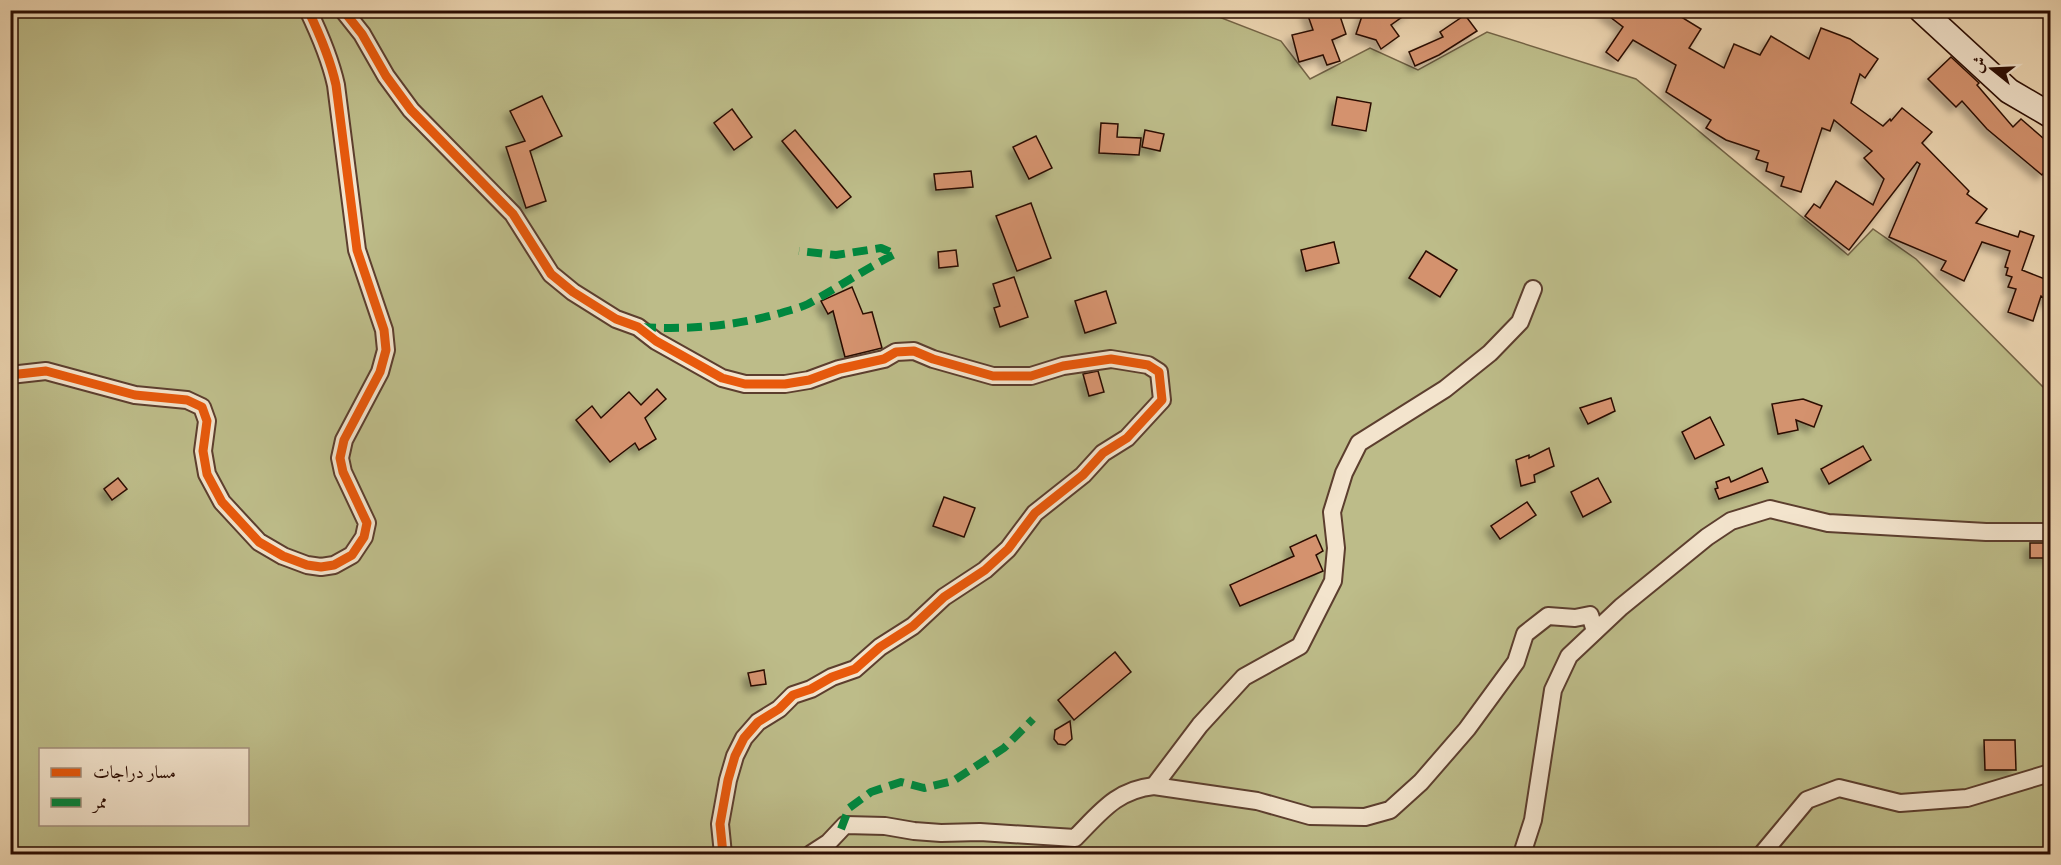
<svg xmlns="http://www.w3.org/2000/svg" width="2061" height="865" viewBox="0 0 2061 865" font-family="'Libre Bodoni',Amiri,serif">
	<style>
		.green { fill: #bdbc89; stroke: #746446; stroke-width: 1.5; fill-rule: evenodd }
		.building { fill: #d4926e; stroke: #2b0c02; stroke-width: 1.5; filter: url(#shadow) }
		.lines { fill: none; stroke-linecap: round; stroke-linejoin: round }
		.street-casing { stroke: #5c3e2e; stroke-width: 20 }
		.secondary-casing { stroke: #2b0c02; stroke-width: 27 }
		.street { stroke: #f3e4cd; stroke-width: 16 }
		.secondary { stroke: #f3e4cd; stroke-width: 24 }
		.quiet { stroke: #00873e; stroke-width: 8; stroke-dasharray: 15 8; stroke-linecap: butt }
		.cycleway-casing { stroke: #f3e4cd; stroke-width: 13 }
		.cycleway { stroke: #e8590c; stroke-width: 9 }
	</style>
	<defs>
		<filter id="shadow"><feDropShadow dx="-5.5" dy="5.5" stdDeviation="3" flood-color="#0004"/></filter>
	</defs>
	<rect width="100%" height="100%" fill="#edd6b2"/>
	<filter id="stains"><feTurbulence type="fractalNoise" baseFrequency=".00333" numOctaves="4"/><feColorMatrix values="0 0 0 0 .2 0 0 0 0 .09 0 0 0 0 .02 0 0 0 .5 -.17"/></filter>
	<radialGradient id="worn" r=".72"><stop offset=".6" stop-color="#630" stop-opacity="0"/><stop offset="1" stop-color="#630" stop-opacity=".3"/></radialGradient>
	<path class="green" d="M1201,10L1281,41L1310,79L1370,48L1418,70L1487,32L1636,79L1848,255L1873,229L1916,259L2050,394V854H11L10,11ZM40,750H248V824H40Z"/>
	<g class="building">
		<polygon points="1306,10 1338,10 1346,34 1332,40 1340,61 1327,65 1323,55 1299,62 1292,35 1313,30"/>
		<polygon points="1364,10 1412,10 1391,25 1399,36 1381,49 1376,40 1356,34"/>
		<polygon points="1601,10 1670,10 1701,29 1689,48 1724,68 1734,44 1760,55 1771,36 1809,59 1821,28 1850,39 1878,59 1865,78 1860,74 1851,103 1883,126 1890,119 1891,121 1902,108 1932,132 1922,143 1969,191 1967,194 1987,209 1976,223 2018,237 2020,231 2034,236 2022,270 2050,281 2050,303 2041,296 2033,321 2008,312 2016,289 2008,287 2012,277 2006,275 2008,268 2005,267 2010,251 1982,242 1964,281 1941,270 1946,261 1889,237 1920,164 1917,162 1849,250 1805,216 1814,204 1820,208 1836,181 1873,205 1884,179 1864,158 1872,151 1834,120 1830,131 1822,128 1801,192 1781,186 1784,177 1766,171 1768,163 1756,159 1759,151 1726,140 1706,128 1711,120 1666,92 1676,65 1633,40 1618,61 1606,52 1623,27"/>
		<polygon points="1465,15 1477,31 1439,55 1415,66 1409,52 1443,37 1440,32"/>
		<polygon points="1951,57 1979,83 1977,85 2013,127 2021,119 2050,144 2050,164 2042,175 1987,129 1962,101 1956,107 1928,79"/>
		<polygon points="542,96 562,136 530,151 546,201 526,208 506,147 525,141 510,111"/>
		<polygon points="1337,97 1371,103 1366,131 1332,125"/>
		<polygon points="732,109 752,137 734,150 714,123"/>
		<polygon points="1101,123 1118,124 1117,137 1141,138 1139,155 1099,153"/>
		<polygon points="795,130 851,197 837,208 782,141"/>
		<polygon points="1145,130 1164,134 1160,151 1142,147"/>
		<polygon points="1036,136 1052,168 1029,179 1013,147"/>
		<polygon points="971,171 973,187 936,190 934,174"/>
		<polygon points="1031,203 1051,258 1017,271 996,216"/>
		<polygon points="1334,242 1339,263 1306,271 1301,250"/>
		<polygon points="956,250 958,266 939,268 938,252"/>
		<polygon points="1426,251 1457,270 1440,297 1409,278"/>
		<polygon points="1014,277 1028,317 1000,327 994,308 1000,306 993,284"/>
		<polygon points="852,287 863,314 872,312 882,348 845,357 833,311 828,314 821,301"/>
		<polygon points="1106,291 1116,323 1085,333 1075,301"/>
		<polygon points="1098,371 1104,392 1089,396 1083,374"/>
		<polygon points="657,389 666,399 645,418 656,439 639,450 635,443 610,462 576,420 592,406 601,418 629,392 641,405"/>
		<polygon points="1611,398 1615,411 1588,424 1580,408"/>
		<polygon points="1803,399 1822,406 1814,427 1796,420 1798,430 1778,434 1772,404"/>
		<polygon points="1710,417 1724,445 1695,459 1682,432"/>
		<polygon points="1863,446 1871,460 1829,484 1821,469"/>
		<polygon points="1549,448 1554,466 1534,475 1535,482 1521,486 1516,460 1529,455 1529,458"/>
		<polygon points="1762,468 1768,482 1719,499 1715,489 1718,488 1716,482 1729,477 1731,482"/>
		<polygon points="118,478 127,489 112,500 104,489"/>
		<polygon points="1598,478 1611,502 1583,517 1571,492"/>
		<polygon points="944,497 975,508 964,537 933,526"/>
		<polygon points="1527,502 1536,515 1500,539 1491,526"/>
		<polygon points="1316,535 1323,551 1316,555 1323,571 1240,606 1230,585 1294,556 1290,547"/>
		<polygon points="2050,543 2050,558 2030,558 2030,543"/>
		<polygon points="1115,652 1131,672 1074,720 1058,700"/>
		<polygon points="764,670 766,684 751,686 748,673"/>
		<polygon points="1070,721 1072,739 1065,745 1058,744 1054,739 1055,730"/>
		<polygon points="1984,740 2015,740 2016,770 1985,770"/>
	</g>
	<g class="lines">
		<defs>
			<g id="street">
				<polyline points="343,10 362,34 386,76 411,110 513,214 551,274 573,292 616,319 638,327 656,341 722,378 745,384 785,384 809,380 839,369 884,359 896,352 914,351 933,359 993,376 1031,376 1063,366 1111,359 1148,365 1159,372 1162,400 1127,438 1103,453 1083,475 1035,513 1008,549 985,570 944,597 913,626 880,647 855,669 832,677 811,689 793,695 779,709 758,722 744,738 735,756 728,780 720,824 723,854"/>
				<path d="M10,375L46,371L135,395L187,400L202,407L207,421L203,451L207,474L222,502L259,542L283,556L307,565L321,567L334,565L352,555L364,537L367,523L343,472L340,458L344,440L380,372L386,350L384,330L357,250L336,85C330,58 320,35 308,10"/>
				<polyline points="1154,786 1200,725 1244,677 1300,646 1333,581 1336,548 1332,512 1344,473 1359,443 1445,389 1490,353 1520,322 1533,289"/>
				<path d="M811,854L828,843L845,825L885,826L914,831L941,833L980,832L1075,838C1100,813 1116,790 1154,786L1257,801L1310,816L1365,817L1390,810L1421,782L1467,729L1516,662L1525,634L1548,616L1575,618L1590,615L1595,631"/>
				<polyline points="1522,854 1533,820 1553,690 1569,656 1621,607 1707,537 1731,521 1770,509 1828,523 1986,532 2050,532"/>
				<polyline points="1762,854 1807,800 1839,788 1900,803 1967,798 2050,773"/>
			</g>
			<polyline id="secondary" points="1921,10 2009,91 2050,115"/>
		</defs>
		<use href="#street" class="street-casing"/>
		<use href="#secondary" class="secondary-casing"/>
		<use href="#street" class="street"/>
		<use href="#secondary" class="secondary"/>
		<g class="quiet">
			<path d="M641,327C688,330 736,326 781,313C790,310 800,308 808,304C837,288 865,269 895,254L881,248L836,255L799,251"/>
			<polyline points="841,829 849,808 871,792 901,782 924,788 953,781 1004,748 1033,719"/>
		</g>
		<defs>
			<g id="cycleway">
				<polyline points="343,10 362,34 386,76 411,110 513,214 551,274 573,292 616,319 638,327 656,341 722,378 745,384 785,384 809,380 839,369 884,359 896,352 914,351 933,359 993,376 1031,376 1063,366 1111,359 1148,365 1159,372 1162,400 1127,438 1103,453 1083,475 1035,513 1008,549 985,570 944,597 913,626 880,647 855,669 832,677 811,689 793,695 779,709 758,722 744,738 735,756 728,780 720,824 723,854"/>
				<path d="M10,375L46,371L135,395L187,400L202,407L207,421L203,451L207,474L222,502L259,542L283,556L307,565L321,567L334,565L352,555L364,537L367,523L343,472L340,458L344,440L380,372L386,350L384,330L357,250L336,85C330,58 320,35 308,10"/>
			</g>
		</defs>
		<use href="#cycleway" class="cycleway-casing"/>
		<use href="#cycleway" class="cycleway"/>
	</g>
	<rect width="2061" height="865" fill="none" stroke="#edd6b2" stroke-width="36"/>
	<rect x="12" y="12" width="2037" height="841" fill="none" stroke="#2b0c02" stroke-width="3"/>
	<rect x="18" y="18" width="2025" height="829" fill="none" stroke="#2b0c02" stroke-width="1.5"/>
	<rect x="39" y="748" width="210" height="78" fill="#f3e4cd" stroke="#a38e7c" stroke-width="1.5"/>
	<rect x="51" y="768" width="30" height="9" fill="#e8590c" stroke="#a38e7c" stroke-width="1.5"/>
	<text x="93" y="778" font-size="18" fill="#2b0c02">مسار دراجات</text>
	<rect x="51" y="798" width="30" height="9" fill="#00873e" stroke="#a38e7c" stroke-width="1.5"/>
	<text x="93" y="808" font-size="18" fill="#2b0c02">ممر</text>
	<g transform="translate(1992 69) rotate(288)" stroke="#f3e4cd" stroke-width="4.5" paint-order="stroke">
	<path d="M0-4.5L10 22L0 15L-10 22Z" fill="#2b0c02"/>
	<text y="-9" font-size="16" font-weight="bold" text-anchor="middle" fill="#2b0c02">ش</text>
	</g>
	<rect width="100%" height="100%" filter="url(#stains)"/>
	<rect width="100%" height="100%" fill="url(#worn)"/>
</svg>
